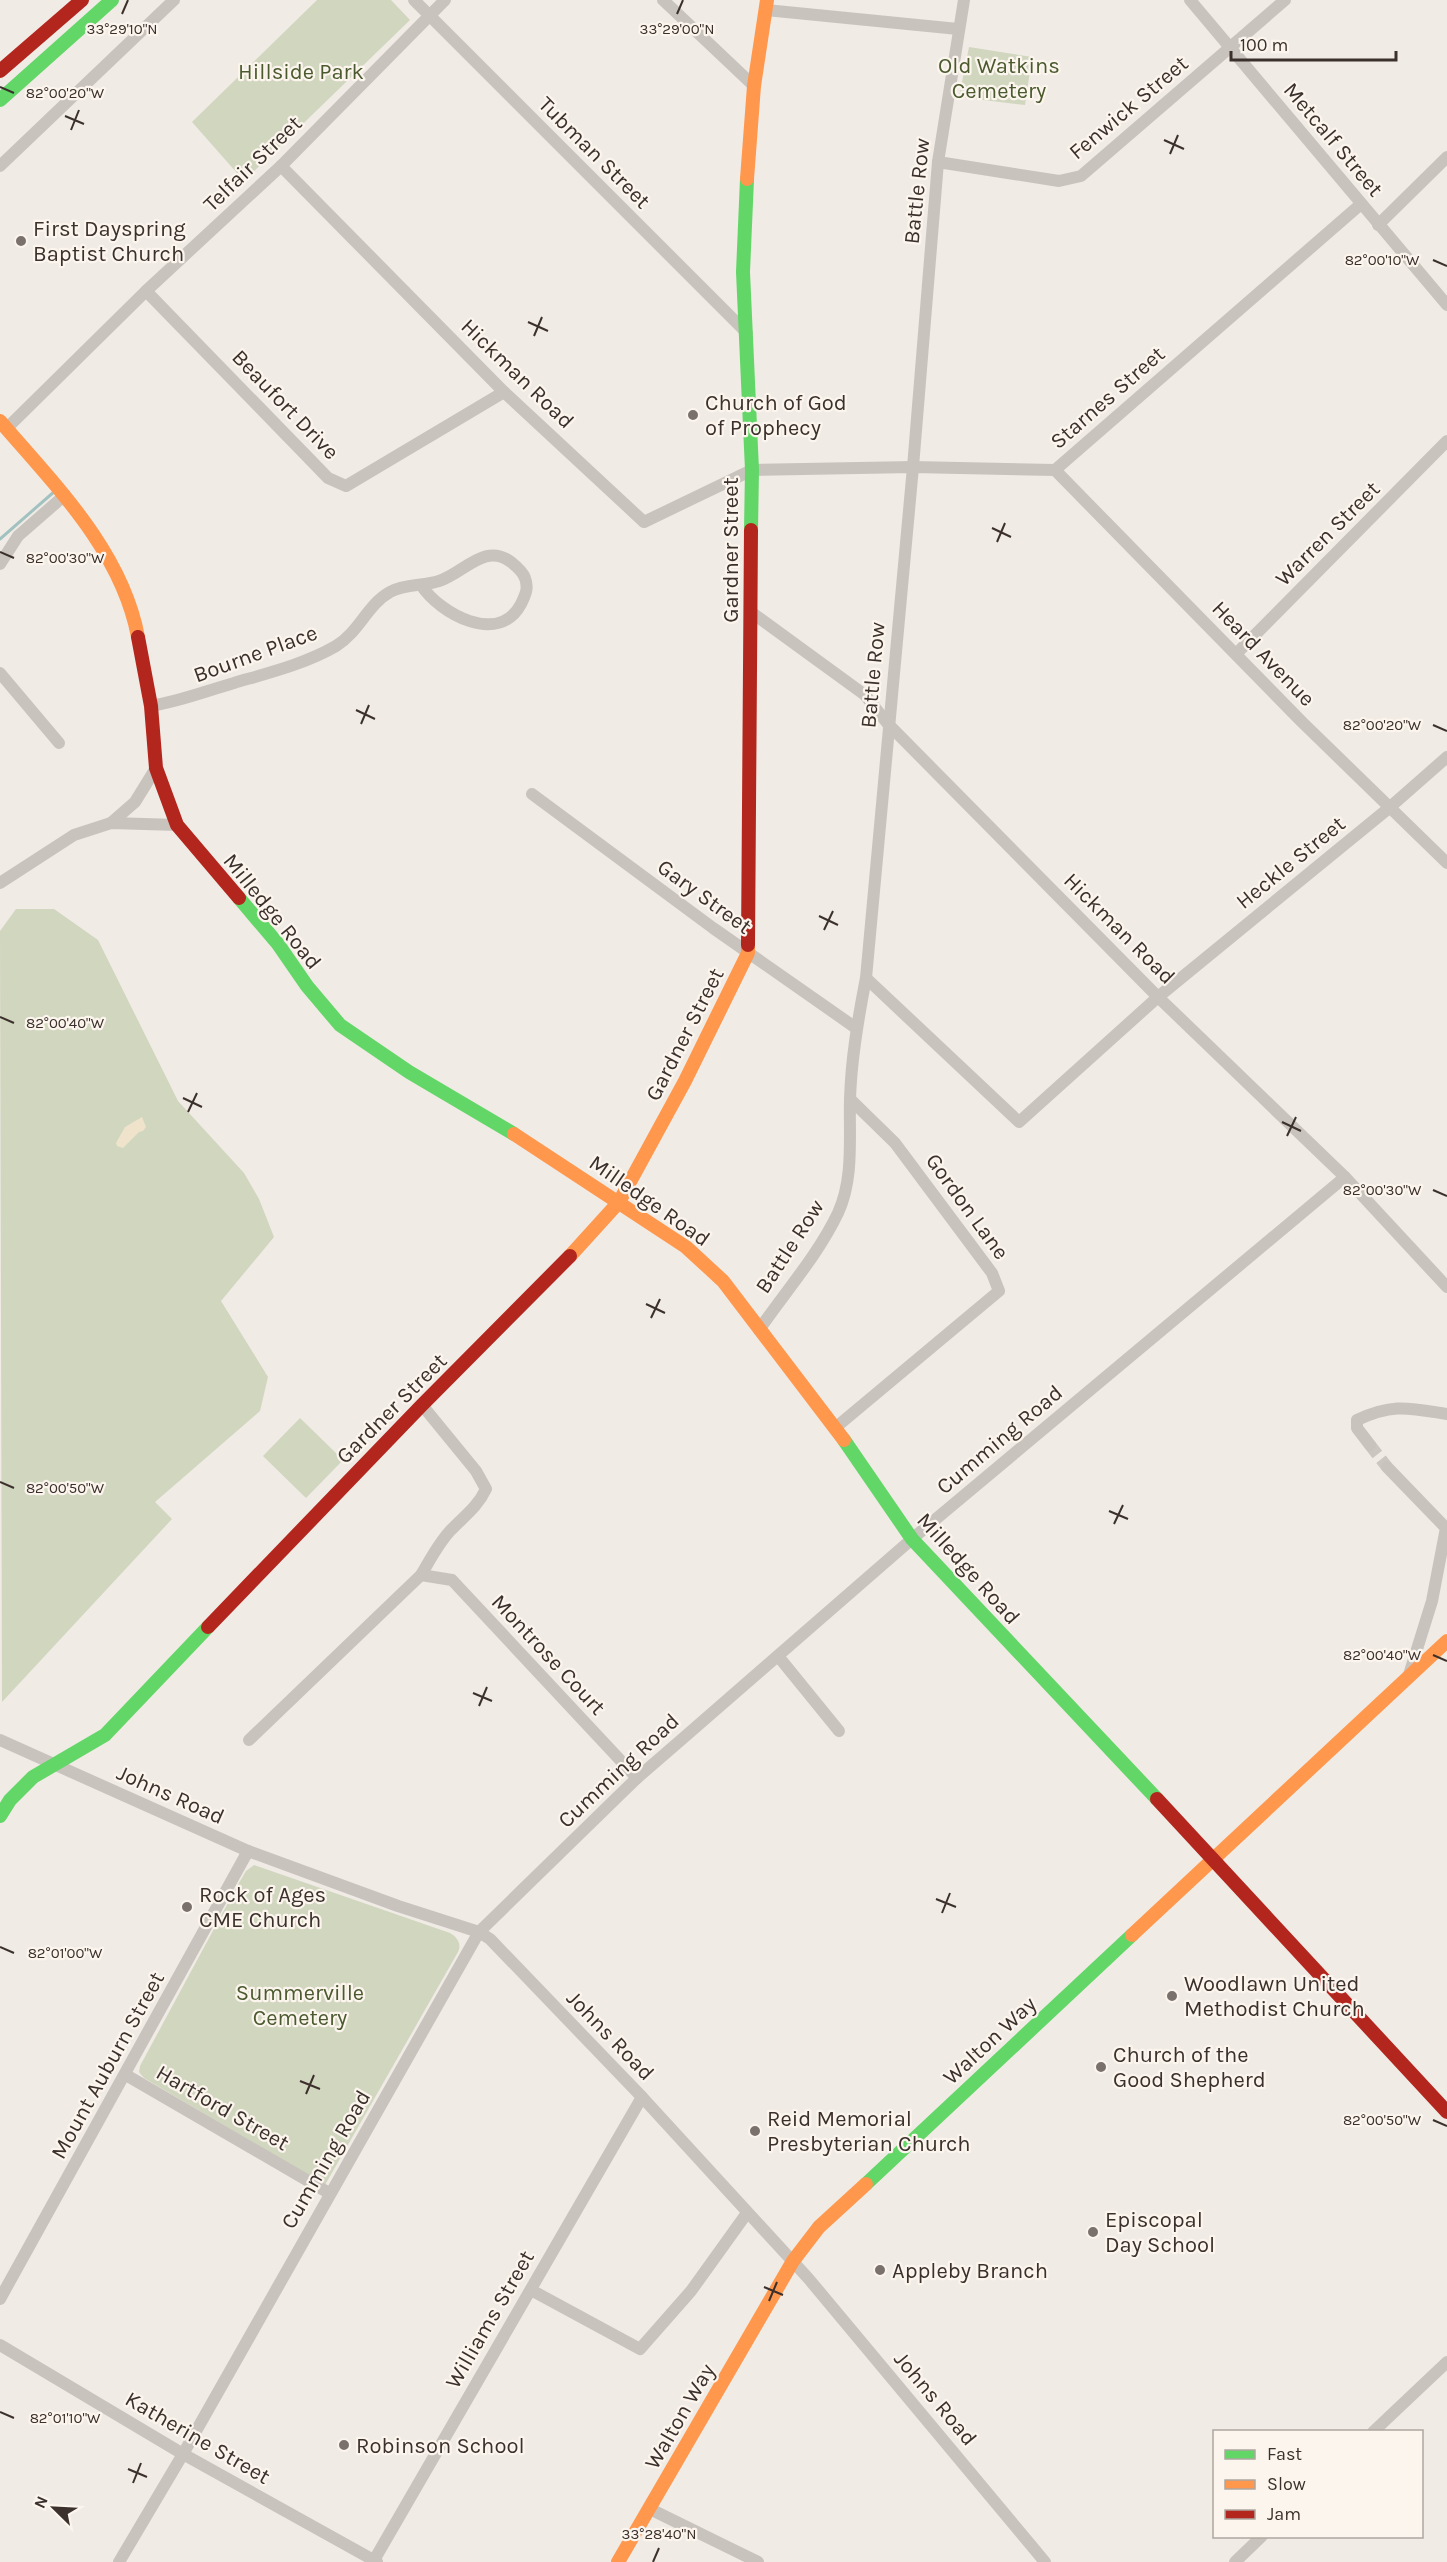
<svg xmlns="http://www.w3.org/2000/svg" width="1447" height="2562" viewBox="0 0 1447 2562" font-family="Karla,sans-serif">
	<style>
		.green { fill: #d1d6bf }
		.sand { fill: #efe3cc }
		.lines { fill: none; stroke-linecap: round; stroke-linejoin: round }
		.stream { stroke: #a1c2c1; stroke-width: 3 }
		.street-tunnel { stroke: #ccc6c0; stroke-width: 12; stroke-dasharray: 12 6; stroke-linecap: butt }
		.street { stroke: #c9c3be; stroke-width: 12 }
		.fast { stroke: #63d668; stroke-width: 14 }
		.slow { stroke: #ff974d; stroke-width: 14 }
		.jam { stroke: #b3261e; stroke-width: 14 }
		.ticks { fill: none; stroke: #3b302b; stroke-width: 2 }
		.poi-dot { fill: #7a716c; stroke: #fbf5ee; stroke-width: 2 }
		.labels { text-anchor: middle; stroke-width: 4.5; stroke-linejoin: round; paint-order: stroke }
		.park-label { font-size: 22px; fill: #4a5a2e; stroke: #fbf5ee }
		.street-label { font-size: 22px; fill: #3b302b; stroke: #fbf5ee }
		.poi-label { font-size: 22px; fill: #3b302b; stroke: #fbf5ee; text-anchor: start }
		.ticks-label { font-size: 15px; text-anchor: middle; fill: #3b302b; stroke: #fbf5ee; stroke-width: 4.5; stroke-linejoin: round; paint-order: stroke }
	</style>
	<rect width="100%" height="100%" fill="#f0ebe5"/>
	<g class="green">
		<polygon points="317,0 391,0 410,20 244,181 192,122"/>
		<polygon points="969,47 1032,57 1025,105 959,97"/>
		<polygon points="16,909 54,909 98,940 178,1101 244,1173 259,1199 274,1237 221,1301 268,1377 260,1411 155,1502 172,1519 2,1702 0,931"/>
		<polygon points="300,1418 343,1460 306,1498 263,1456"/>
		<path d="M254,1865L450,1933C457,1937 462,1944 458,1952L325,2185L144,2078L139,2072L140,2066L236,1888L246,1871Z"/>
	</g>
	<polygon class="sand" points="142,1117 146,1127 143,1131 139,1132 123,1148 117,1146 116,1143 125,1127"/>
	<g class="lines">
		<polyline class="stream" points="0,539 55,491"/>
		<polyline class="street-tunnel" points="1370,1445 1387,1467"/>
		<g class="street">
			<polyline points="414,0 747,333"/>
			<polyline points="663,0 754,86"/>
			<polyline points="1190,0 1447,305"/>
			<polyline points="766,10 958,29"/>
			<polyline points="938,162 1059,181 1081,176 1285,0"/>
			<polyline points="0,166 174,0"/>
			<polyline points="281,166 504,392 644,522 752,470 913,467 1055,470 1361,204"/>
			<polyline points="1378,225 1447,157"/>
			<polyline points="146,291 328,478 346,486 504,392"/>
			<polyline points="7,428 146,291 281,166 445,0"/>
			<polyline points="1055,470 1302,722 1447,863"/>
			<polyline points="0,564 18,536 65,495"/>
			<polyline points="751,612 865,695 888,724 1158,997 1345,1177 1447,1287"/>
			<polyline points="1236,654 1447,441"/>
			<polyline points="0,673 59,743"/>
			<path d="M151,706C181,701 206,691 234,683C268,673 305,664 336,646C359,632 368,604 390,592C404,584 424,586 439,581C464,573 485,542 511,562C516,566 523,572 525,578C529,589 525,595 521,604C499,646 440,614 421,585"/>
			<polyline points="532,794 713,928 856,1028"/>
			<polyline points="111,823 135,802 156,768"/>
			<polyline points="0,883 74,835 111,823 177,825"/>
			<polyline points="866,978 1019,1122 1158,997 1389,808 1447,757"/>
			<path d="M759,1330C785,1292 818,1255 838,1213C854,1178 849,1138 850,1100C851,1059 858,1019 866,978L913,467L938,162L964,0"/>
			<polyline points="835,1428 999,1291 992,1273 895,1143 850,1099"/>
			<path d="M1370,1445L1357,1428V1420C1393,1403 1409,1408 1447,1414"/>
			<polyline points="1387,1467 1446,1528 1432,1601 1408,1678"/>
			<polyline points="421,1575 452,1580 637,1778"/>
			<polyline points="778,1656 839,1731"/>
			<polyline points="0,1740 248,1851 398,1906 479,1932 490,1939 642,2097 808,2278 1045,2562"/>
			<path d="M249,1740L421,1575C430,1560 438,1544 450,1531C463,1517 477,1508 486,1489L476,1471L422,1405"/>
			<polyline points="126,2075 329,2193"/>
			<polyline points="531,2290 640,2349 691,2291 747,2213"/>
			<polyline points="0,2299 248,1851"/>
			<polyline points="0,2345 183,2454 377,2562"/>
			<polyline points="1373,2432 1447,2362"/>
			<polyline points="650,2509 758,2562"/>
			<polyline points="119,2562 183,2454 479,1932 637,1778 681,1740 912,1539 1345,1177"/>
			<polyline points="373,2562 642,2097"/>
			<polyline points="1235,2562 1262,2536"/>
		</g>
		<g class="fast">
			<polyline points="0,100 112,0"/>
			<polyline points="747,179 743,272 752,470 751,530"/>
			<polyline points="239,898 278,944 307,986 340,1025 409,1072 514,1134"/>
			<polyline points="844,1440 912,1539 1157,1799"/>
			<polyline points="0,1816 10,1800 33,1777 105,1735 208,1627"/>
			<polyline points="866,2184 1132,1935"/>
		</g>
		<g class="slow">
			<polyline points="747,179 754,86 767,0"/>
			<path d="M0,421C55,485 122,551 138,637"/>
			<polyline points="514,1134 686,1247 723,1281 844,1440"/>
			<polyline points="570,1256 619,1202 685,1081 748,953 748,945"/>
			<polyline points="1132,1935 1447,1641"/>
			<polyline points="618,2562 793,2261 819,2227 866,2184"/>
		</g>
		<g class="jam">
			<polyline points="0,71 82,0"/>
			<polyline points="138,637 151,706 156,768 177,825 239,898"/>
			<polyline points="748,945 751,530"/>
			<polyline points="208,1627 422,1405 570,1256"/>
			<polyline points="1157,1799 1447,2112"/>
		</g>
	</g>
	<path class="ticks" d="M122,14L128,0M677,14L683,0M0,87L14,93M65,116L84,124M71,130L79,110M1164,140L1184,149M1170,154L1178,135M1433,260L1447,266M528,322L548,331M534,336L542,317M992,528L1011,537M997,542L1005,523M0,552L14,558M356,710L375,719M361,724L369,705M1433,725L1447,731M819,916L838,925M824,930L833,911M0,1017L14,1023M183,1098L202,1107M188,1112L197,1093M1282,1122L1301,1131M1287,1136L1296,1117M1433,1190L1447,1196M646,1304L665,1313M651,1318L660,1299M0,1482L14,1488M1109,1511L1128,1519M1114,1524L1123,1505M1433,1655L1447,1661M473,1693L492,1701M479,1706L487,1687M936,1899L956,1907M942,1913L950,1893M0,1947L14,1953M300,2081L320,2089M306,2094L314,2075M1433,2120L1447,2126M764,2287L783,2295M769,2301L777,2282M0,2412L14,2418M128,2469L147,2477M133,2483L141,2463M653,2562L659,2548"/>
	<g class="poi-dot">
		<circle cx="21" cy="241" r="6"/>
		<circle cx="693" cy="415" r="6"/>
		<circle cx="187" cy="1907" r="6"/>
		<circle cx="1172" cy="1996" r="6"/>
		<circle cx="1101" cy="2067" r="6"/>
		<circle cx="755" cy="2131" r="6"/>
		<circle cx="1093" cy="2232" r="6"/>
		<circle cx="880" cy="2270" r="6"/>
		<circle cx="344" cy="2445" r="6"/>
	</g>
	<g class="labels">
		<g class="park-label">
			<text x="999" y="73">Old Watkins<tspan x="999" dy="25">Cemetery</tspan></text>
			<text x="301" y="79">Hillside Park</text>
			<text x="300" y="2000">Summerville<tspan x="300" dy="25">Cemetery</tspan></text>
		</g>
		<g class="street-label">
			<text transform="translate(1128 107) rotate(-40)" y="8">Fenwick Street</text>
			<text transform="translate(1334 139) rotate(50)" y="8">Metcalf Street</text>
			<text transform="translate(595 152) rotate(45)" y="8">Tubman Street</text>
			<text transform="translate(252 163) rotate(-44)" y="8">Telfair Street</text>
			<text transform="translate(916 191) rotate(-84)" y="8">Battle Row</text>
			<text transform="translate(518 373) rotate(44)" y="8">Hickman Road</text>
			<text transform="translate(1107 397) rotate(-41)" y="8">Starnes Street</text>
			<text transform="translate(286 404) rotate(46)" y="8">Beaufort Drive</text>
			<text transform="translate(1327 533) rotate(-45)" y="8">Warren Street</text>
			<text transform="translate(730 550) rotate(-90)" y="8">Gardner Street</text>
			<text transform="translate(255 653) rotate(-20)" y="8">Bourne Place</text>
			<text transform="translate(1264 653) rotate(46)" y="8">Heard Avenue</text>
			<text transform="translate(872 675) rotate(-85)" y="8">Battle Row</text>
			<text transform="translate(1290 862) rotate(-39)" y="8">Heckle Street</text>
			<text transform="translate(705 896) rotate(36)" y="8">Gary Street</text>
			<text transform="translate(273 911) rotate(51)" y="8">Milledge Road</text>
			<text transform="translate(1120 928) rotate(45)" y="8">Hickman Road</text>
			<text transform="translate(684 1034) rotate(-63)" y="8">Gardner Street</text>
			<text transform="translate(650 1200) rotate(35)" y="8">Milledge Road</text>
			<text transform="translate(968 1206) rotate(54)" y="8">Gordon Lane</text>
			<text transform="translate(789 1246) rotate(-57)" y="8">Battle Row</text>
			<text transform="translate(391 1408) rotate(-45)" y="8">Gardner Street</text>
			<text transform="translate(999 1439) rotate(-40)" y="8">Cumming Road</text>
			<text transform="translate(969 1568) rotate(48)" y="8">Milledge Road</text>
			<text transform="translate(549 1654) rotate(47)" y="8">Montrose Court</text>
			<text transform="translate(618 1770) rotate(-43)" y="8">Cumming Road</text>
			<text transform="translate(171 1794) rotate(24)" y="8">Johns Road</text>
			<text transform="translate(611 2035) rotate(46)" y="8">Johns Road</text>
			<text transform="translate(989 2040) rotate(-43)" y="8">Walton Way</text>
			<text transform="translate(107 2065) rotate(-61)" y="8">Mount Auburn Street</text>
			<text transform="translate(223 2107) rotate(30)" y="8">Hartford Street</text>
			<text transform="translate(325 2159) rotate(-60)" y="8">Cumming Road</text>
			<text transform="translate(489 2319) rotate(-60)" y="8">Williams Street</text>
			<text transform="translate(936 2398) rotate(50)" y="8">Johns Road</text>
			<text transform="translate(679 2416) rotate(-60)" y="8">Walton Way</text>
			<text transform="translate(198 2437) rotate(30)" y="8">Katherine Street</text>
		</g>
		<g class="poi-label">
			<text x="33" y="236">First Dayspring<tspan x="33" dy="25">Baptist Church</tspan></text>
			<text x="705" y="410">Church of God<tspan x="705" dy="25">of Prophecy</tspan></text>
			<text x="199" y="1902">Rock of Ages<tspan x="199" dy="25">CME Church</tspan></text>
			<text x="1184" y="1991">Woodlawn United<tspan x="1184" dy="25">Methodist Church</tspan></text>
			<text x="1113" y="2062">Church of the<tspan x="1113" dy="25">Good Shepherd</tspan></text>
			<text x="767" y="2126">Reid Memorial<tspan x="767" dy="25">Presbyterian Church</tspan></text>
			<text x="1105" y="2227">Episcopal<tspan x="1105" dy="25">Day School</tspan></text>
			<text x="892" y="2278">Appleby Branch</text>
			<text x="356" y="2453">Robinson School</text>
		</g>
	</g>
	<g class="ticks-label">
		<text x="122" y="34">33°29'10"N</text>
		<text x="677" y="34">33°29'00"N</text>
		<text x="65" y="98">82°00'20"W</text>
		<text x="1382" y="265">82°00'10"W</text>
		<text x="65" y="563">82°00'30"W</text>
		<text x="1382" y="730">82°00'20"W</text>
		<text x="65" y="1028">82°00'40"W</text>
		<text x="1382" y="1195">82°00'30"W</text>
		<text x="65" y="1493">82°00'50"W</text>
		<text x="1382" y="1660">82°00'40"W</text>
		<text x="65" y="1958">82°01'00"W</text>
		<text x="1382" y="2125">82°00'50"W</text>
		<text x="65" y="2423">82°01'10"W</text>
		<text x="659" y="2539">33°28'40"N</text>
	</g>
	<rect x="1213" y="2430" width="210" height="108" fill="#fbf5ee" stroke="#aea6a0" stroke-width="1.5"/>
	<rect x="1225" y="2450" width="30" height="9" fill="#63d668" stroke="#aea6a0" stroke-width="1.5"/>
	<text x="1267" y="2460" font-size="18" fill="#3b302b">Fast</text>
	<rect x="1225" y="2480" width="30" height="9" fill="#ff974d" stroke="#aea6a0" stroke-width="1.5"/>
	<text x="1267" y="2490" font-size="18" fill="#3b302b">Slow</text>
	<rect x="1225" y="2510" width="30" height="9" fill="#b3261e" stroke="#aea6a0" stroke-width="1.5"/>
	<text x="1267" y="2520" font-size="18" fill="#3b302b">Jam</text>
	<g transform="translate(54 2508) rotate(294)" stroke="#fbf5ee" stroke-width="4.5" paint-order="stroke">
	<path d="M0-4.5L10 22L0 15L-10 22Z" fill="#3b302b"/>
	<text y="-9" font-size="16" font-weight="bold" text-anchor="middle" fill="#3b302b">N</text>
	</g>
	<path d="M1231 51v9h165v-9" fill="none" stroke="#3b302b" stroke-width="3"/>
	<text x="1240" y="51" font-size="18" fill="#3b302b" stroke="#fbf5ee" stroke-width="4.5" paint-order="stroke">100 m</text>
</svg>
